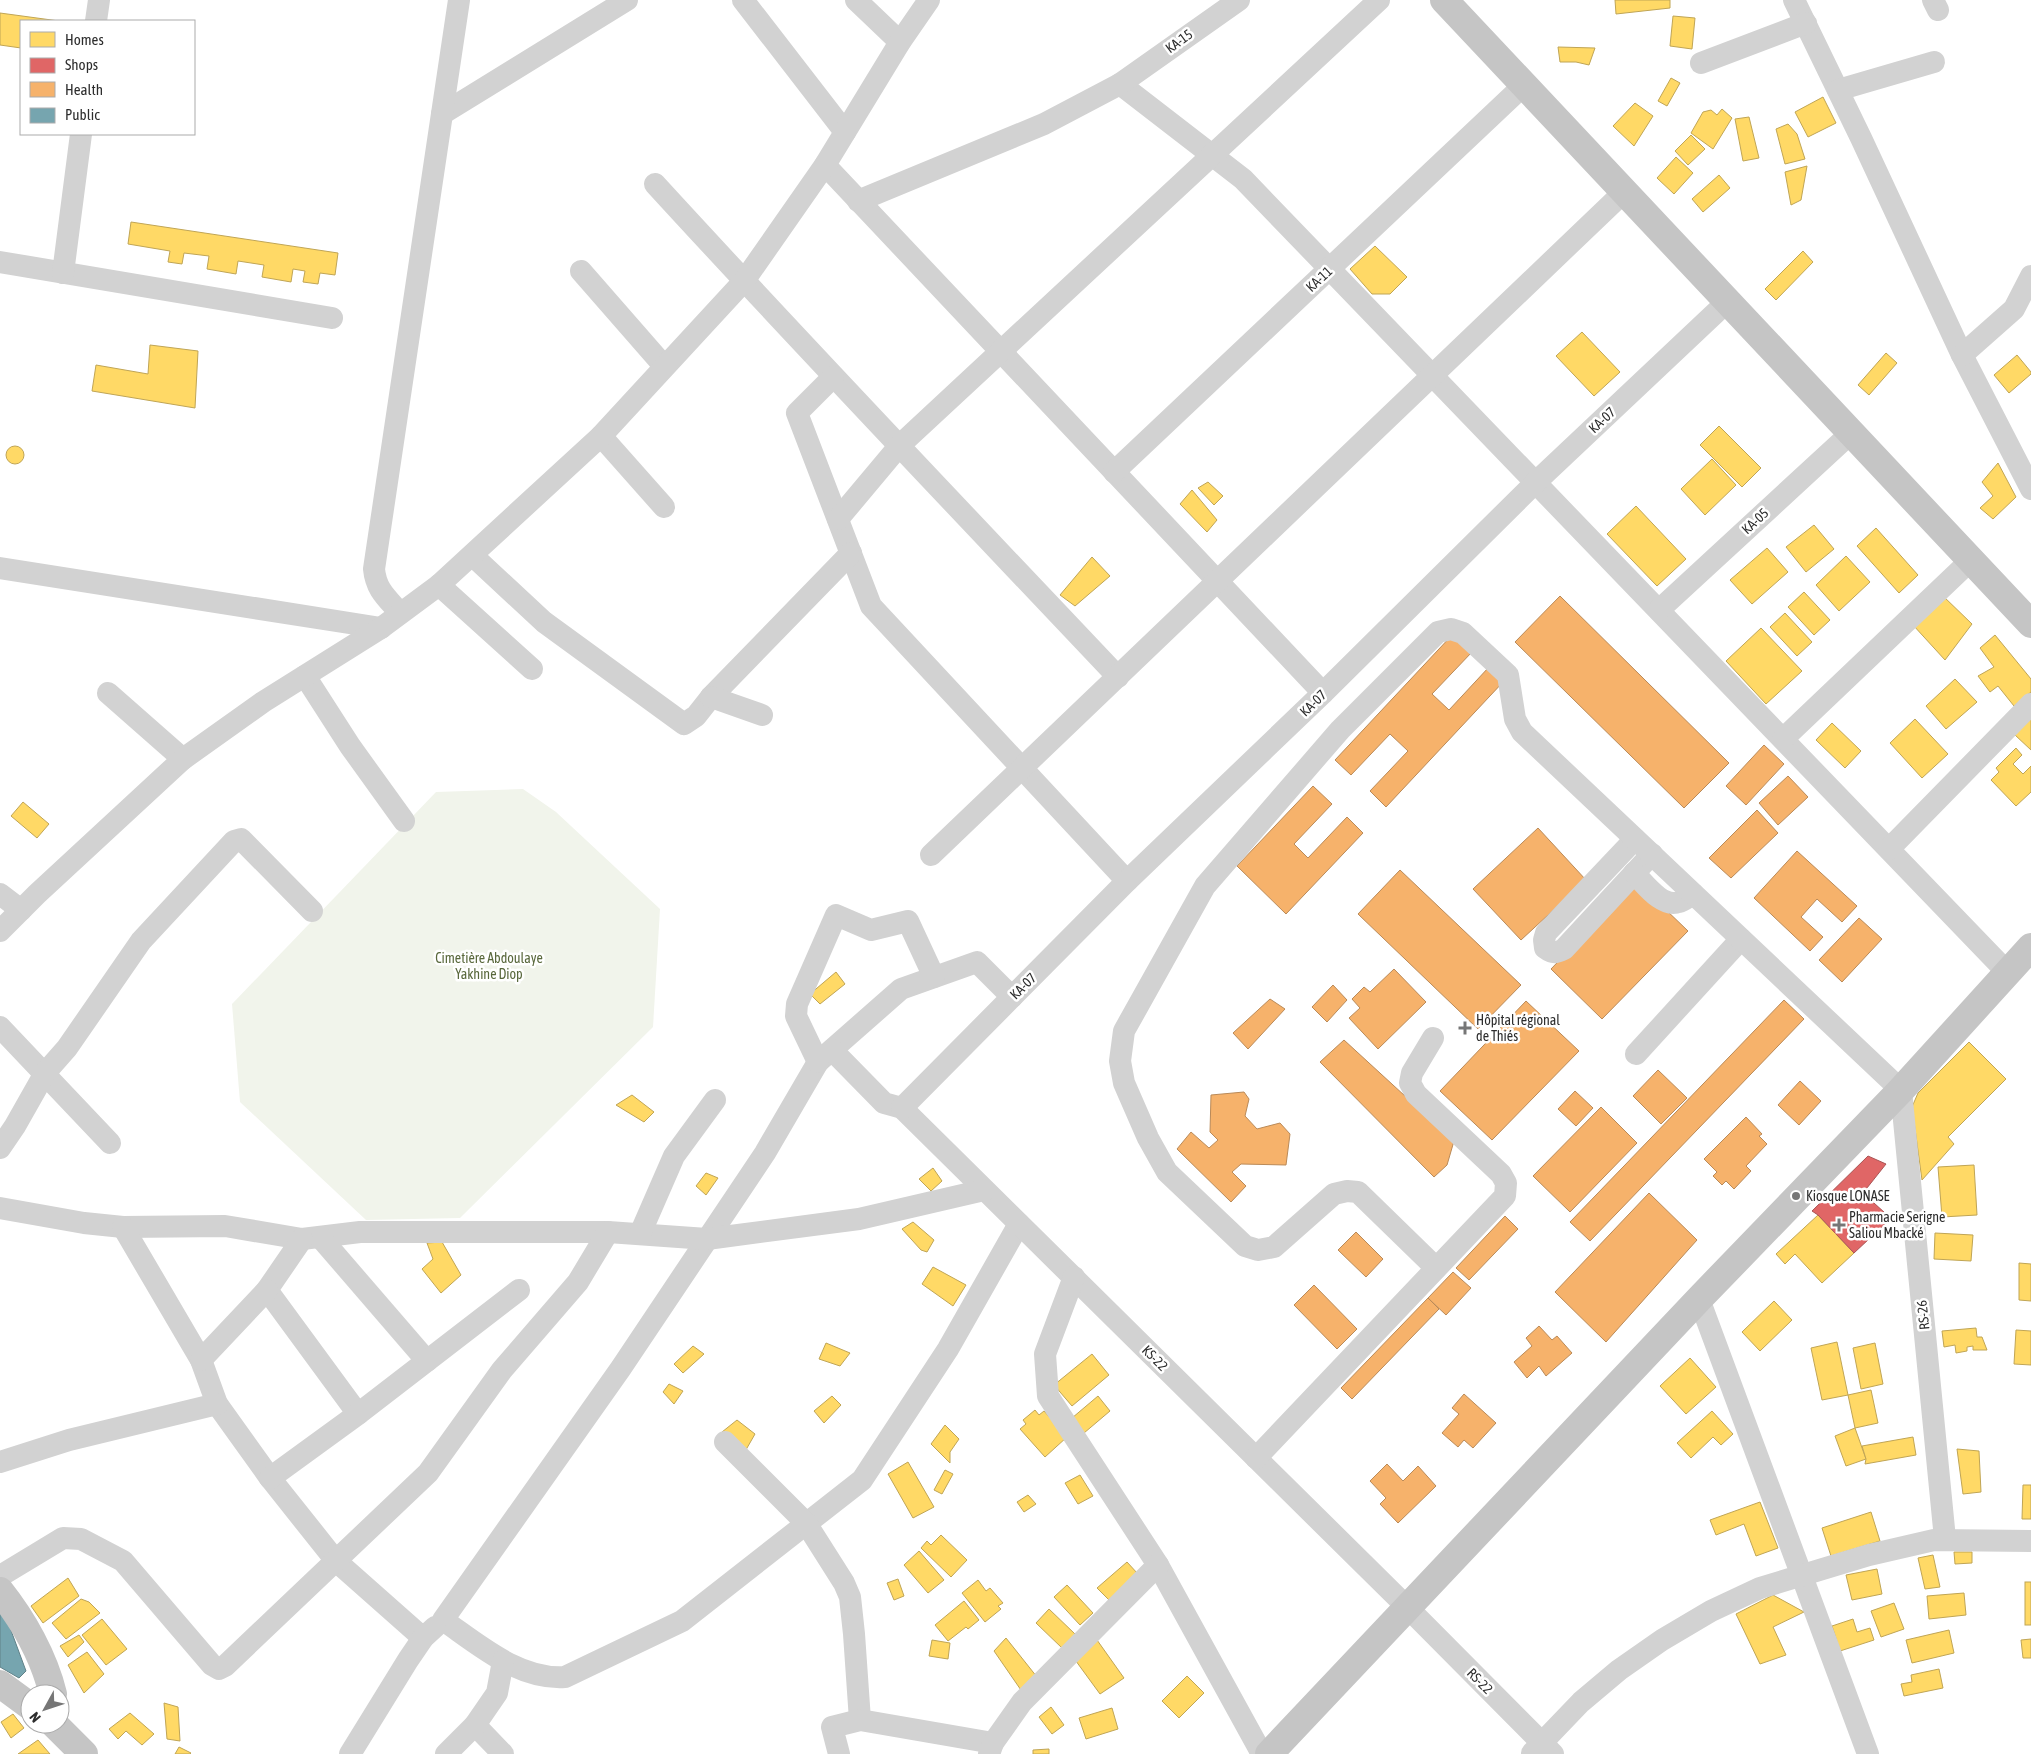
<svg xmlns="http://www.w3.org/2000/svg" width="2031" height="1754" viewBox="0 0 2031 1754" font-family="'Asap Condensed',sans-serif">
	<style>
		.green { fill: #f1f4eb }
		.homes { fill: #ffd966; stroke: #c0a555 }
		.shops { fill: #e06666; stroke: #a55 }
		.health { fill: #f6b26b; stroke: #ba8a58 }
		.public { fill: #76a5af; stroke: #608188 }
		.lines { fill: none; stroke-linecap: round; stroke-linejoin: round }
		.minor { stroke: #d2d2d2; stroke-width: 22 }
		.major { stroke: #c5c5c5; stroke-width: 28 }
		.poi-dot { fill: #767676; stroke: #fff; stroke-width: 2 }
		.labels { text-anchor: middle; stroke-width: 5; stroke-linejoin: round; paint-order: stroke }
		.street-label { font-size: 14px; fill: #2d2d2d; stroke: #fff }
		.park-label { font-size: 14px; fill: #59683c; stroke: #fff }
		.poi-label { font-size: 14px; fill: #2d2d2d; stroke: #fff; text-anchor: start }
	</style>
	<rect width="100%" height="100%" fill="#fff"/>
	<polygon class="green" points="523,789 556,812 660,909 653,1027 460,1218 366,1220 240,1102 232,1004 436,792"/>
	<g class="homes">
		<polygon points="1615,0 1670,0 1670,8 1616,14"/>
		<polygon points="0,13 59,21 21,21 21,48 0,45"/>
		<polygon points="1673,16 1695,18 1692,49 1670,46"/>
		<polygon points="1558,47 1595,48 1589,65 1576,62 1560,62"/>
		<polygon points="1671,78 1680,83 1667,106 1658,101"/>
		<polygon points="1823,97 1836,123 1808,137 1795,112"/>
		<polygon points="1635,103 1653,116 1634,146 1613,126"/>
		<polygon points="1722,109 1732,118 1713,149 1691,133 1703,112 1711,110 1717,115"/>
		<polygon points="1749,117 1759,158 1743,161 1735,119"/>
		<polygon points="1788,124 1797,134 1805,159 1785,164 1776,129"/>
		<polygon points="1691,135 1705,149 1688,165 1675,151"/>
		<polygon points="1676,157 1693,173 1674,194 1657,178"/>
		<polygon points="1807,166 1801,200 1791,205 1785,172"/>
		<polygon points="1719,175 1730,188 1703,212 1692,199"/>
		<polygon points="131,222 338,253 335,275 320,273 318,284 303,282 305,271 293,269 291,282 262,277 264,265 238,261 236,274 207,269 209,256 184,253 182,264 168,262 170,251 128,244"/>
		<polygon points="1375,246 1407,277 1390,294 1372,294 1350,269"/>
		<polygon points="1803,251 1813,262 1776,300 1765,289"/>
		<polygon points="1582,332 1620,372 1594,396 1556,356"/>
		<polygon points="150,345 198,351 195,408 92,391 96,365 148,374"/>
		<polygon points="1886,353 1897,363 1869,395 1858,385"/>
		<polygon points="2017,355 2031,372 2031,374 2009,393 1994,375"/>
		<polygon points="1719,426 1761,468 1742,487 1700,445"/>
		<circle cx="15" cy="455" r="9"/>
		<polygon points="1712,459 1736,485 1705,515 1681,489"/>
		<polygon points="1998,463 2016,497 1993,519 1980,508 1993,496 1982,482"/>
		<polygon points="1208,482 1223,496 1214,505 1198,488"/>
		<polygon points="1192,490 1217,520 1207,532 1180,504"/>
		<polygon points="1636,506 1686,559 1657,586 1607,534"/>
		<polygon points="1814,525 1834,549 1806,572 1786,547"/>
		<polygon points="1876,528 1918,575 1899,593 1857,546"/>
		<polygon points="1767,548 1788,572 1752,604 1730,580"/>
		<polygon points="1846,556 1870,582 1839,611 1816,585"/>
		<polygon points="1092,557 1110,576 1075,606 1060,595"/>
		<polygon points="1804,592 1830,620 1814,635 1788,607"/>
		<polygon points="1942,595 1972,624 1945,660 1913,625"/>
		<polygon points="1785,613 1812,642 1797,656 1770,627"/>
		<polygon points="1761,628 1802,671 1766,704 1726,661"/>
		<polygon points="1995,635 2031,679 2031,692 2014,706 1998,686 1990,692 1978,676 1994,667 1980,648"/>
		<polygon points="1955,679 1977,702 1946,729 1926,706"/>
		<polygon points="1915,719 1948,754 1922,778 1890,743"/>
		<polygon points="2031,719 2031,750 2015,735"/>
		<polygon points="1832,723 1861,751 1845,768 1816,740"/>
		<polygon points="2016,748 2022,755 2013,764 2023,774 2031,766 2031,792 2016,806 1991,780 1999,772 1996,768"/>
		<polygon points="23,802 49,824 37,838 11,816"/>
		<polygon points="836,972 845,984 820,1004 810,994"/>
		<polygon points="1969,1042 2006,1079 1948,1137 1954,1144 1922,1180 1912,1107 1918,1093"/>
		<polygon points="632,1095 654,1112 644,1122 616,1105"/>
		<polygon points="1974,1165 1977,1215 1942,1217 1938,1167"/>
		<polygon points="933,1168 942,1181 931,1191 919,1179"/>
		<polygon points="706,1173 718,1178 706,1195 696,1186"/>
		<polygon points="1818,1215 1854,1253 1822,1283 1795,1254 1785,1264 1776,1254"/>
		<polygon points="913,1222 934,1240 927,1252 921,1250 902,1229"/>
		<polygon points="1935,1233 1973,1235 1971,1261 1934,1259"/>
		<polygon points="442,1242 461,1275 441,1293 422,1269 433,1259 427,1243"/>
		<polygon points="2019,1263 2031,1264 2031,1301 2019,1300"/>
		<polygon points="933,1267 966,1285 953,1306 922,1284"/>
		<polygon points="1774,1301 1792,1320 1760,1351 1742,1332"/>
		<polygon points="1976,1328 1977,1337 1982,1337 1987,1350 1973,1350 1973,1346 1967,1347 1967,1351 1956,1353 1955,1345 1944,1347 1942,1331"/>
		<polygon points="2016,1330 2031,1331 2031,1365 2014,1364"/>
		<polygon points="1837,1342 1848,1395 1822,1400 1811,1348"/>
		<polygon points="826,1343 850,1353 840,1366 819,1359"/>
		<polygon points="1875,1343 1883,1384 1861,1389 1853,1348"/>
		<polygon points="693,1346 704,1354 683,1373 674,1364"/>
		<polygon points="1092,1354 1109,1375 1072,1406 1054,1385"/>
		<polygon points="1690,1358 1716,1387 1686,1414 1660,1386"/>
		<polygon points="669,1384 683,1391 674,1404 663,1392"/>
		<polygon points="1871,1390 1878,1423 1855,1428 1848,1395"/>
		<polygon points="832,1396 841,1405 824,1423 814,1411"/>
		<polygon points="1098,1396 1110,1411 1084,1433 1072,1418"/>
		<polygon points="1035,1410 1039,1415 1044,1411 1067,1437 1045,1457 1020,1429 1026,1424 1023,1420"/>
		<polygon points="1712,1411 1733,1434 1721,1445 1713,1437 1691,1458 1677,1443"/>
		<polygon points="737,1420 755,1434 743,1455 722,1432"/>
		<polygon points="945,1425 959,1439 950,1452 950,1463 931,1444"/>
		<polygon points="1855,1428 1866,1459 1846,1466 1835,1436"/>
		<polygon points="1913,1437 1916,1455 1865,1464 1866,1459 1862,1446"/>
		<polygon points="1957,1449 1979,1451 1981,1492 1963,1494"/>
		<polygon points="908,1462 934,1507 913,1518 888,1474"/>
		<polygon points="945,1470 953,1474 942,1494 934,1490"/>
		<polygon points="1080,1475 1093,1496 1078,1504 1065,1483"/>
		<polygon points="2023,1485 2031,1485 2031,1519 2022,1519"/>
		<polygon points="1028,1495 1036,1504 1024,1512 1017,1502"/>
		<polygon points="1760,1502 1778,1548 1756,1556 1744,1524 1716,1535 1710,1520"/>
		<polygon points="1871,1512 1880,1541 1831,1556 1822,1528"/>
		<polygon points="941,1535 967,1560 951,1577 921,1548 927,1541 931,1545"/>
		<polygon points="919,1551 944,1580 928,1593 904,1565"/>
		<polygon points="1954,1552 1972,1552 1972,1563 1955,1564"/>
		<polygon points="1933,1555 1940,1587 1925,1589 1918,1558"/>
		<polygon points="1127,1562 1138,1574 1109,1600 1097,1588"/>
		<polygon points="1877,1569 1882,1594 1852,1600 1846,1575"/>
		<polygon points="68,1578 79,1596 43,1623 31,1606"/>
		<polygon points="898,1579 904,1596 894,1600 887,1583"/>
		<polygon points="978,1580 986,1591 990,1588 1003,1603 998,1606 1001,1609 985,1622 962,1593"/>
		<rect x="2025" y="1582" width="6" height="43"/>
		<polygon points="1067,1585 1093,1613 1080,1625 1054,1597"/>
		<polygon points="1964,1593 1966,1615 1929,1619 1927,1596"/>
		<polygon points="1773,1595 1804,1612 1773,1627 1786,1655 1760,1664 1736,1614"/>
		<polygon points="81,1599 89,1602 100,1613 66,1639 52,1623"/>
		<polygon points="964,1601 979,1620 968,1629 966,1627 948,1641 935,1625"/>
		<polygon points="1894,1603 1904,1629 1881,1637 1871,1611"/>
		<polygon points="1049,1609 1075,1634 1062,1648 1036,1623"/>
		<polygon points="102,1619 127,1649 106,1665 82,1635"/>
		<polygon points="1853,1619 1857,1632 1870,1628 1874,1640 1840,1651 1832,1626"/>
		<polygon points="1949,1630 1954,1653 1912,1663 1906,1640"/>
		<polygon points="79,1635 84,1642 68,1657 60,1646"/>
		<polygon points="1006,1638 1037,1677 1023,1693 994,1651"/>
		<polygon points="2031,1639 2031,1658 2023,1658 2021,1640"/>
		<polygon points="932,1640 950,1643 948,1659 929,1656"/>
		<polygon points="1097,1640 1124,1678 1100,1694 1073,1657"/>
		<polygon points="87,1652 104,1674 84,1693 68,1665"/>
		<polygon points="1939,1669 1943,1688 1904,1696 1901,1684 1912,1682 1911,1675"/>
		<polygon points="1187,1676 1204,1693 1179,1718 1162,1701"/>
		<polygon points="164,1703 178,1707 180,1741 167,1739"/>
		<polygon points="1051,1707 1064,1725 1052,1734 1039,1717"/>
		<polygon points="1112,1708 1118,1729 1086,1739 1079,1718"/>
		<polygon points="130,1713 154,1734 142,1745 126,1731 118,1739 109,1729"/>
		<polygon points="13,1714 24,1728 11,1738 1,1722"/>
		<polygon points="38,1740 50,1754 18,1754"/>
		<polygon points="179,1747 191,1753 190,1754 175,1754"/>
		<polygon points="1049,1749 1049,1754 1033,1754 1033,1750"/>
	</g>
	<polygon class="shops" points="1868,1156 1886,1164 1863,1193 1885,1213 1885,1224 1854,1253 1818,1215 1812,1211"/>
	<g class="health">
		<polygon points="1560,596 1729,763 1684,808 1515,642"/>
		<polygon points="1453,634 1472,652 1432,694 1449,710 1489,667 1504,681 1386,807 1370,791 1408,751 1390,734 1351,775 1335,760"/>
		<polygon points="1764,745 1784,764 1746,805 1726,786"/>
		<polygon points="1788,776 1808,797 1778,825 1759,803"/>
		<polygon points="1313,786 1332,804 1294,844 1308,858 1347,817 1363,833 1286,914 1237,866"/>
		<polygon points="1757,810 1778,833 1731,878 1709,858"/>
		<polygon points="1538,828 1586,880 1521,940 1473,889"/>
		<polygon points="1797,851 1857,906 1842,922 1817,899 1801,917 1823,937 1810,951 1754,898"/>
		<polygon points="1400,870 1521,985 1478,1029 1358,914"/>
		<polygon points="1636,881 1688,931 1602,1019 1551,969"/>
		<polygon points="1859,918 1882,939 1842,982 1819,960"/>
		<polygon points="1394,969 1426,1002 1378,1049 1349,1018 1360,1008 1352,999 1364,987 1370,992"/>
		<polygon points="1333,985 1347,1000 1327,1022 1312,1007"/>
		<polygon points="1270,999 1285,1009 1248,1049 1233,1033"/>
		<polygon points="1784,1000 1804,1019 1590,1241 1570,1222"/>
		<polygon points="1526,1001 1579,1051 1492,1140 1440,1091"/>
		<polygon points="1344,1040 1454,1141 1447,1165 1434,1177 1320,1062"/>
		<polygon points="1658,1070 1687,1098 1661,1124 1633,1096"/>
		<polygon points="1800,1081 1821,1101 1799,1125 1778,1105"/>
		<polygon points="1575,1091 1593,1108 1576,1126 1558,1109"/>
		<polygon points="1244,1092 1249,1099 1245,1116 1257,1129 1280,1123 1290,1134 1286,1165 1241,1164 1232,1172 1246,1186 1231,1202 1177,1149 1191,1132 1209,1148 1218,1140 1210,1132 1211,1095"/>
		<polygon points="1601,1107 1637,1143 1570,1212 1533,1176"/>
		<polygon points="1746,1117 1762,1134 1759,1136 1767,1144 1746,1166 1751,1171 1734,1189 1726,1181 1722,1185 1713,1176 1717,1172 1704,1159"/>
		<polygon points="1649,1193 1697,1240 1606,1342 1555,1292"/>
		<polygon points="1505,1216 1518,1229 1469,1280 1456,1268"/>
		<polygon points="1356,1232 1383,1259 1366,1277 1338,1250"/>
		<polygon points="1453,1272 1471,1288 1446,1315 1428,1298"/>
		<polygon points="1314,1285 1357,1329 1337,1349 1294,1305"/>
		<polygon points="1428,1298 1439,1309 1352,1399 1341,1388"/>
		<polygon points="1539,1326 1552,1340 1557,1336 1572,1353 1546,1376 1539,1366 1527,1378 1514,1362 1532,1346 1526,1338"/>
		<polygon points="1464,1394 1496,1423 1473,1448 1464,1440 1458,1447 1442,1433 1459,1414 1452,1408"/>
		<polygon points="1387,1464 1403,1481 1418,1466 1436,1486 1398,1523 1380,1504 1386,1498 1370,1481"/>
	</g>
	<polygon class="public" points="0,1612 9,1625 26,1671 19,1678 0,1667"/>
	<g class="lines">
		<g class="minor">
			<polyline points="743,0 845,132"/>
			<polyline points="856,0 900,42"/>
			<polyline points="1794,0 1861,138 1962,355 2031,489"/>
			<polyline points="1933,0 1938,10"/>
			<polyline points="96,21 99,0"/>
			<polyline points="1701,63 1806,23"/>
			<polyline points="1120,84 1243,179 2007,972"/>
			<polyline points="1838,90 1934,62"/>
			<polyline points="442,114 627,0"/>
			<polyline points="825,165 1323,693"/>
			<path d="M655,184C807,350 963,513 1118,677"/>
			<polyline points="858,201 1044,124 1120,84 1239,0"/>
			<polyline points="0,262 332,318"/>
			<polyline points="581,271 664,366"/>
			<polyline points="63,273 81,134"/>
			<polyline points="1962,355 2014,309 2031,276"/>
			<polyline points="833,377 797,413 871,606 1127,881"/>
			<polyline points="601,436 664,507"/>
			<polyline points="1114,472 1524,85"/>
			<polyline points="838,519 900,445 1379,0"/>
			<polyline points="473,556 544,622 684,724 696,716 711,697 851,553"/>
			<polyline points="0,568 381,628"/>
			<polyline points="439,585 532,669"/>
			<polyline points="1659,610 1851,433"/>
			<path d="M400,613C387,598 376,590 374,569L459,0"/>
			<polyline points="305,676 350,746 404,821"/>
			<polyline points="108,693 183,759"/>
			<polyline points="711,697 762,715"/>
			<polyline points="1783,739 1971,560"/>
			<path d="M1635,839L1546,933L1544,940L1545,948C1553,954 1556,953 1564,949L1652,854"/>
			<polyline points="1889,849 2031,704"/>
			<polyline points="931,855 1624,192"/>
			<path d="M1634,873C1645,884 1662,908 1679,902C1684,901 1689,896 1693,894"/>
			<polyline points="0,894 21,910"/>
			<polyline points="0,931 37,894 183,759 263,702 381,628 439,585 601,436 744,281 825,165 900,42 929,0"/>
			<path d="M1012,997L977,962L901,989L818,1062L765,1153L621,1368L443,1620C479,1645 519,1680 565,1677L682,1621L862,1480L948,1349L1019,1224"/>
			<polyline points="0,1027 110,1143"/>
			<polyline points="832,1050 884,1103 902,1108 1407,1607 1553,1754"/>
			<polyline points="1636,1054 1741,939"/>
			<polyline points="818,1062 796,1016 797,1004 836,915 871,930 908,921 934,977"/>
			<polyline points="902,1108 1127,881 1323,693 1536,482 1728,301"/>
			<polyline points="0,1148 15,1126 45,1073 67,1048 141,941 234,841 241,839 312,911"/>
			<polyline points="0,1208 84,1223 123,1227 225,1226 302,1239 360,1232 608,1232 707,1239 859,1219 984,1190"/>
			<polyline points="123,1227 201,1360 217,1404 270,1478 336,1561 423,1638"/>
			<polyline points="640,1234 674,1156 715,1100"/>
			<polyline points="320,1237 427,1361"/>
			<polyline points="302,1239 267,1290 358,1414"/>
			<polyline points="1436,1268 1358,1192 1347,1191 1334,1194 1274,1247 1258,1250 1245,1246 1167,1172 1148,1138 1124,1083 1120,1061 1124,1031 1205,886 1340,730 1438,632 1451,629 1463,633 1508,675 1515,719 1522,732 1901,1090 1945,1539"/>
			<polyline points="1074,1277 1045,1354 1048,1396 1158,1565 1262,1754"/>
			<polyline points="1699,1299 1868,1754"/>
			<polyline points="201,1360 267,1290"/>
			<polyline points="725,1442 806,1523 844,1583 850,1597 854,1634 860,1720"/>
			<polyline points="1256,1458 1505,1196 1506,1183 1501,1174 1416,1094 1410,1083 1412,1073 1433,1038"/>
			<polyline points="0,1462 69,1440 217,1404"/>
			<polyline points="270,1478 358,1414 519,1290"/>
			<polyline points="0,1576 63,1538 81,1539 123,1561 212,1665 219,1669 225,1666 428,1473 502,1370 578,1282 608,1232"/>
			<polyline points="475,1725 503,1754"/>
			<polyline points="1532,1753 1581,1702 1619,1670 1662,1640 1711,1611 1760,1588 1869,1555 1934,1540 2031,1541"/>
			<polyline points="350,1754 408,1660 423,1638 435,1627"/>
			<polyline points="446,1754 475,1725 497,1693 503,1661"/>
			<polyline points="839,1754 832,1727 860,1720 993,1743"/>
			<polyline points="989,1754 993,1743 1022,1702 1158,1565"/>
		</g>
		<g class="major">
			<polyline points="1444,0 2031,624"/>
			<path d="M0,1591C23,1620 44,1657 53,1694"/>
			<polyline points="0,1684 30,1706"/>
			<polyline points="54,1724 84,1754"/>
			<polyline points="1269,1754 1699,1299 1901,1090 2031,947"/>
		</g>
	</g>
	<g class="poi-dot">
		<path d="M1462.5 1020.5h5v5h5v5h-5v5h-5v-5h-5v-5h5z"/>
		<circle cx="1796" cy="1196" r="5"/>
		<path d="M1836.5 1217.5h5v5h5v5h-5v5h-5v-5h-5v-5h5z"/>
	</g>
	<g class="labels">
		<g class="street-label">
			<text transform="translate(1179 41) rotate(-36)" y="5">KA-15</text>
			<text transform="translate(1319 279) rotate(-43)" y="5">KA-11</text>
			<text transform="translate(1602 420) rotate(-43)" y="5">KA-07</text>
			<text transform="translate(1755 521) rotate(-43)" y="5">KA-05</text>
			<text transform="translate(1313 703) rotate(-44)" y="5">KA-07</text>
			<text transform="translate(1023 986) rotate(-45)" y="5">KA-07</text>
			<text transform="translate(1923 1315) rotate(-96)" y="5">RS-26</text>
			<text transform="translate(1155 1358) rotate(45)" y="5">KS-22</text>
			<text transform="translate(1480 1681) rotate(45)" y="5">RS-22</text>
		</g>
		<g class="park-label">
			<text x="489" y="963">Cimetière Abdoulaye<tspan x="489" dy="16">Yakhine Diop</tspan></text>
		</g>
		<g class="poi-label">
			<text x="1476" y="1025">Hôpital régional<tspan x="1476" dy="16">de Thiés</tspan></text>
			<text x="1806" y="1201">Kiosque LONASE</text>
			<text x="1849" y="1222">Pharmacie Serigne<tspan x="1849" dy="16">Saliou Mbacké</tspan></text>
		</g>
	</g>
	<rect x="20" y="20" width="175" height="115" fill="#ffffff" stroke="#ababab"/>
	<rect x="30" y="32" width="25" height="15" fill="#ffd966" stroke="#ababab"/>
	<text x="65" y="45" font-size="15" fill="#2d2d2d">Homes</text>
	<rect x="30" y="58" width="25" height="15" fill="#e06666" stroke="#ababab"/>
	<text x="65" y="70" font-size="15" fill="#2d2d2d">Shops</text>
	<rect x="30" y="82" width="25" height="15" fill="#f6b26b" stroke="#ababab"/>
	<text x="65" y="95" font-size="15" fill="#2d2d2d">Health</text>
	<rect x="30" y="108" width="25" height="15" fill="#76a5af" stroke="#ababab"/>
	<text x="65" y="120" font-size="15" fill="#2d2d2d">Public</text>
	<g transform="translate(45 1709) rotate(230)"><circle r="24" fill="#ffffff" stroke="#ababab"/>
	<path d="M0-4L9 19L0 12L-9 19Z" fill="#767676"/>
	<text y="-8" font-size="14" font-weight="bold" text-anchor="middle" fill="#2d2d2d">N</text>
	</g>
</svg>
